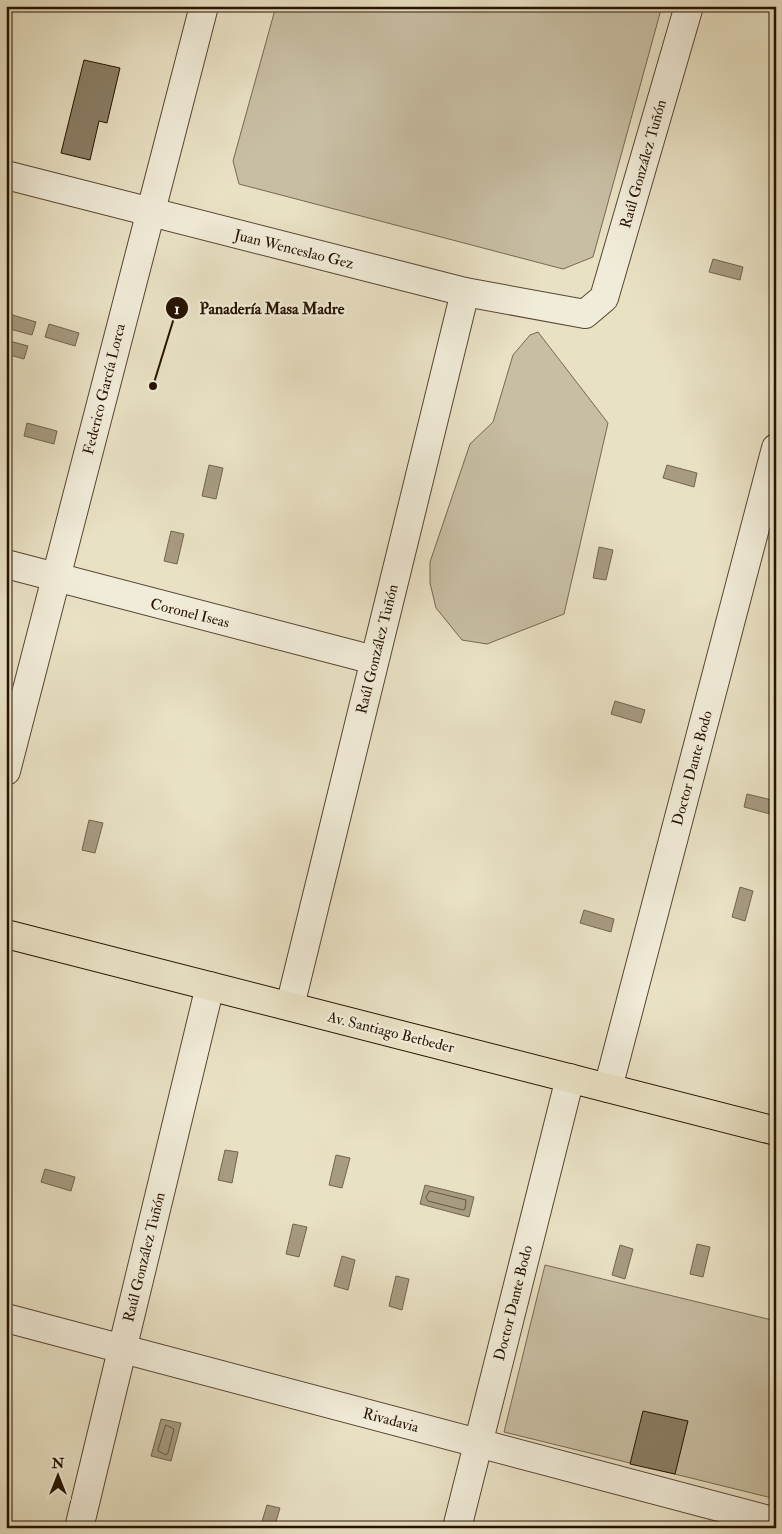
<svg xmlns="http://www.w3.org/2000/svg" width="782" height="1534" viewBox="0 0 782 1534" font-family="'IM FELL Double Pica',serif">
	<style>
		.green { fill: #c8bea3; stroke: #776852 }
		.water { fill: #a79b82; stroke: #73654e }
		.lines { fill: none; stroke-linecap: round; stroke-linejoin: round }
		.shore { stroke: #665742; stroke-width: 1 }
		.building { fill: #8b7e66; stroke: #261301 }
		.minor-casing { stroke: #574632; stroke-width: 30 }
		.major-casing { stroke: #261301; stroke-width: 30 }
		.minor { stroke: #f1ecd9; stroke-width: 28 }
		.major { stroke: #e9e1c4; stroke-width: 28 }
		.labels { text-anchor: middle; stroke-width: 4.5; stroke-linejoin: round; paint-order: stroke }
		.street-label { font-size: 15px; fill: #261301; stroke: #f1ecd9 }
		.leader { fill: none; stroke: #261301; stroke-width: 2 }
		.callout-dot { fill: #261301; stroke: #f1ecd9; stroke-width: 2 }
		.mark-label { font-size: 15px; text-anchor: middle; font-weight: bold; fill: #fff }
		.callout-label { font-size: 16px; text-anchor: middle; font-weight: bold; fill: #261301; stroke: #f1ecd9; stroke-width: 4.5; stroke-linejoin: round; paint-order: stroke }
	</style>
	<rect width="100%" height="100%" fill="#e9e1c4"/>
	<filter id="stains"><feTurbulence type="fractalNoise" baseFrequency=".004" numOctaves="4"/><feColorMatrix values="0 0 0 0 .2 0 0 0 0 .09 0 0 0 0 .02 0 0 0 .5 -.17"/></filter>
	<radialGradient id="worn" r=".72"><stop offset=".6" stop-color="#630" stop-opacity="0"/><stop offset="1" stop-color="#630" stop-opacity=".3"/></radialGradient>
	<g class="green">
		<polygon points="276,6 662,6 593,257 563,269 239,184 233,161"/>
		<polygon points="538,332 608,423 564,614 487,644 462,640 436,608 430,583 430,562 470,444 493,422 513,355 530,335"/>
		<polygon points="545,1265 776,1321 776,1499 504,1432"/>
	</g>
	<g class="water">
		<polygon points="713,259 743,267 740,280 709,272"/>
		<polygon points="6,313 36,322 32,335 6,328"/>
		<polygon points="49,324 79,333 75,346 45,337"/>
		<polygon points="6,340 28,346 24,359 6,354"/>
		<polygon points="27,423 57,431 54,444 24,436"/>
		<polygon points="209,465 223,468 216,499 202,496"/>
		<polygon points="667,465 697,473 694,487 663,478"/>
		<polygon points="171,531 184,534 177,564 164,561"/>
		<polygon points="599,547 613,550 606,580 593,578"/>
		<polygon points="615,701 645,710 641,723 611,714"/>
		<polygon points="747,794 776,801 774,815 744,807"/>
		<polygon points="89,820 103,823 95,853 82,850"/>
		<polygon points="740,887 753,891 745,921 732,917"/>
		<polygon points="584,910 614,919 611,932 580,923"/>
		<polygon points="225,1150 238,1152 232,1183 218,1180"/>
		<polygon points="336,1155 350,1158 342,1188 329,1185"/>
		<polygon points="45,1169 75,1177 71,1191 41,1182"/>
		<polygon points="425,1185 474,1197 469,1217 420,1204"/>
		<polygon points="293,1224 307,1227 299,1257 286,1254"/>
		<polygon points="697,1244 710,1247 703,1277 690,1274"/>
		<polygon points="620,1245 633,1249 625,1279 612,1275"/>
		<polygon points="342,1256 355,1260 348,1290 334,1286"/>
		<polygon points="396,1276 409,1279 402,1310 389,1306"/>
		<polygon points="161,1419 181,1423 171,1461 151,1456"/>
		<polygon points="267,1505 280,1508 274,1528 260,1528"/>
	</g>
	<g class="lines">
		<g class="shore">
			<polygon points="430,1191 466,1200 465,1209 463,1210 428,1201 426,1198"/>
			<polygon points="166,1425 174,1429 168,1453 166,1455 158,1451"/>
		</g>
	</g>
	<g class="building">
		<polygon points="84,60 120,68 107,123 99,121 90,160 61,153"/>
		<polygon points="643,1411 688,1421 675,1474 630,1464"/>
	</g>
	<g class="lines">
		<defs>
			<g id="minor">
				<polyline points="6,175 465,292 585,314 604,298 689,6"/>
				<polyline points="6,564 374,660"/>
				<polyline points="6,771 204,6"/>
				<polyline points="290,1006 465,292"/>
				<polyline points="608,1088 776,448"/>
				<polyline points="6,1318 776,1522"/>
				<polyline points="79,1528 210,986"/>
				<polyline points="457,1528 570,1078"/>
			</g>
			<polyline id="major" points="6,934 776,1131"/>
		</defs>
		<use href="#minor" class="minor-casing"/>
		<use href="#major" class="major-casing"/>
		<use href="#minor" class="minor"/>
		<use href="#major" class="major"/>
	</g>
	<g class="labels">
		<g class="street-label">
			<text transform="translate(643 164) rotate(-74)" y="5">Raúl González Tuñón</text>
			<text transform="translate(294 249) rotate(14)" y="5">Juan Wenceslao Gez</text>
			<text transform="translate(104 389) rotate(-76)" y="5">Federico García Lorca</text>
			<text transform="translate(190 613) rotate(14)" y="5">Coronel Iseas</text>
			<text transform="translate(377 649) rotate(-76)" y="5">Raúl González Tuñón</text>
			<text transform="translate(692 768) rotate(-75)" y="5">Doctor Dante Bodo</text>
			<text transform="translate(391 1032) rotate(14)" y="5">Av. Santiago Betbeder</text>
			<text transform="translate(144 1257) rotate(-76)" y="5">Raúl González Tuñón</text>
			<text transform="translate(513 1303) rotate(-76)" y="5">Doctor Dante Bodo</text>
			<text transform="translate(391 1420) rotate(15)" y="5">Rivadavia</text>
		</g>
	</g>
	<path class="leader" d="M153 386L177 308"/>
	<g class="callout-dot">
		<circle cx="153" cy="386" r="5"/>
		<circle cx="177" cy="308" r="12"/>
	</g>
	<g class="mark-label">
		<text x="177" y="314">1</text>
	</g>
	<g class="callout-label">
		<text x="272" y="314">Panadería Masa Madre</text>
	</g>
	<rect width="782" height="1534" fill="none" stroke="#e9e1c4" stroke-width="25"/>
	<rect x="8" y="8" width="767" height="1519" fill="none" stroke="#261301" stroke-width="2.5"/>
	<rect x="12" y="12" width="757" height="1509" fill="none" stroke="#261301"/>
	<g transform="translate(58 1476)" stroke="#f1ecd9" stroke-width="4" paint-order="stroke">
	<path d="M0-4L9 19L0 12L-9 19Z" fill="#261301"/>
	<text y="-8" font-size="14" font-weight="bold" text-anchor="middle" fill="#261301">N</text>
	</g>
	<rect width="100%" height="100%" filter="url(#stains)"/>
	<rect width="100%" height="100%" fill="url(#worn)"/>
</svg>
